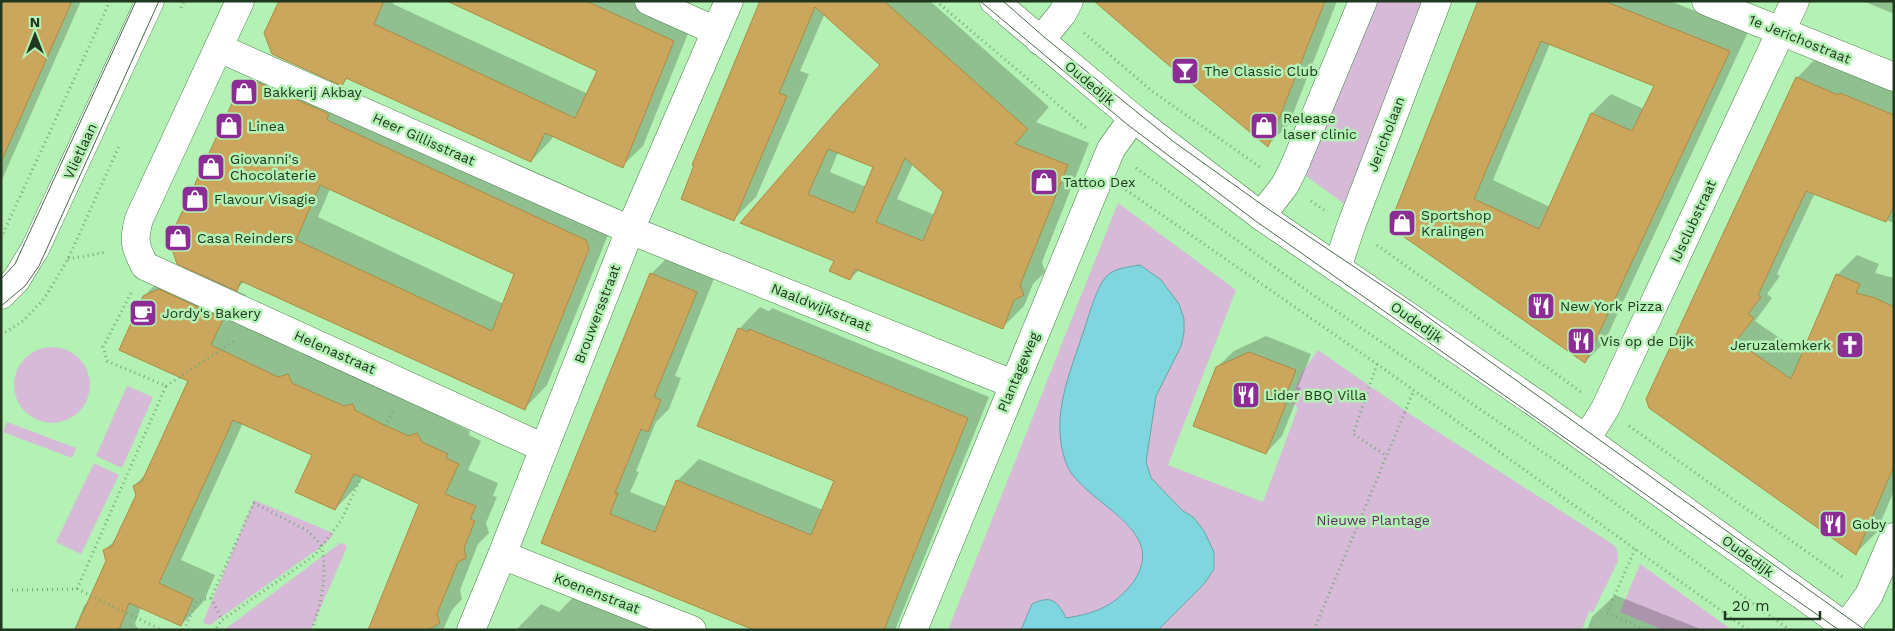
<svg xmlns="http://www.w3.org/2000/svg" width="1895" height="631" viewBox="0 0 1895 631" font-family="'Work Sans',sans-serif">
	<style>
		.green { fill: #d6bad8 }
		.water { fill: #80d6df; stroke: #63a7a6 }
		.shadow { fill: #0003; fill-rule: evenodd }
		.building { fill: #caa75c; stroke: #ae8b40; fill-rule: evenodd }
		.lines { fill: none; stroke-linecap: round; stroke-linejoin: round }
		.minor-casing { stroke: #478049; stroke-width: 29 }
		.tertiary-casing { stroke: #478049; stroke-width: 29 }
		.path { stroke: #78a678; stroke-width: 3; stroke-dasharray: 1 4; stroke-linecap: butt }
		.minor { stroke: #fff; stroke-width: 28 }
		.tertiary { stroke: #fff; stroke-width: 28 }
		.tram { stroke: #486a48; stroke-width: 1 }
		.labels { text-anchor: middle; stroke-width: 5; stroke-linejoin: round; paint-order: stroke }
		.street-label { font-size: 14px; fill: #203820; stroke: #b4f1b4 }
		.poi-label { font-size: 14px; fill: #203820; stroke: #b4f1b4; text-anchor: start }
		.park-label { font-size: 14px; fill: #642d69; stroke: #b4f1b4 }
	</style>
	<rect width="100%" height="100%" fill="#b4f1b4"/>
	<g class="green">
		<polygon points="1374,1 1427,1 1346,205 1306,176"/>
		<polygon points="1118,203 1236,290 1168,465 1263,502 1298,408 1291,401 1301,374 1318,350 1413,416 1614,545 1617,550 1618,561 1593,612 1589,611 1582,630 948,630"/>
		<circle cx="52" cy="385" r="38"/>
		<polygon points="127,386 153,397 122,468 96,456"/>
		<polygon points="7,422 76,448 72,458 3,432"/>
		<polygon points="94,463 119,475 81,554 56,542"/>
		<polygon points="254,500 333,533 332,537 322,546 210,625 206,624 203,622"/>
		<polygon points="340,543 345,544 347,547 311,630 224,630"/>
		<polygon points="1640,564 1732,630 1663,630 1620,612"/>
	</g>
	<path class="water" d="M1140,265L1161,280L1179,304L1184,319V333L1181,346L1156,396L1146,462L1151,478L1183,511L1193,517L1204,531L1214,552V569L1204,584L1158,630H1021L1032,604C1051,595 1057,600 1066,618C1093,614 1113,607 1131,585C1175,528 1081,504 1066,463C1049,416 1071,371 1085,327C1089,315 1097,287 1105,278C1113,268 1128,267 1140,265Z"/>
	<g class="shadow">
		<polygon points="1,1 81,1 1,182"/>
		<polygon points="280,1 394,1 393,4 588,94 599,70 449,1 650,1 693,21 643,146 622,166 554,135 551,140 531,161 348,78 342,84"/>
		<path d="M763,1H930L1049,107L1036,122L1089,143L1042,262L1045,272L1033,284L1024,306L1002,328L859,270L850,279L835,260L742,222L882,65L825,13L800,71L809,74L756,197L734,219ZM838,152L875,166L866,187L830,172ZM913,164L944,192L935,215L897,199Z"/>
		<polygon points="1112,1 1337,1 1289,124 1268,145"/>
		<path d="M1479,1H1670L1748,32L1604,343L1585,362L1395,229ZM1550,44L1655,85L1644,109L1611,94L1592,113L1550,207L1493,180Z"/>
		<polygon points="1863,1 1894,1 1894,14"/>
		<polygon points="1816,58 1894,87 1894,223 1815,193 1777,274 1780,276 1767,294 1772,298 1755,321 1803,354 1837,275 1857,255 1879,264 1875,273 1894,278 1894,491 1876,533 1856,553 1650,408 1797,78"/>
		<path d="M280,60L351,91L349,97L612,225L547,385L525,408L245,281L235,290L246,295L234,322L302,354L312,351L315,359L368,383L376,381L378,386L406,401L433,413L440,411L445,419L470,431L469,435L481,441L468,470L498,483L493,496L497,497L486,523L489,533L478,544L460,590L462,599L452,610L443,630H370L421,503L363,477L358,485L335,509L313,454L243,423L181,560L215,575L204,601L181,625L141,607L135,624L139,630H74L84,606L89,601L107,561L105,550L118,537L137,495L134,486L147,473L190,380L144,296L168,272L185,266L240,89L263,66ZM330,189L516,274L504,304L318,217Z"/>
		<polygon points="673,252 717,271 675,376 681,378 669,409 656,422 636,471 639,472 630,492 667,507 677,481 699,459 823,510 835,481 739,329 760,307 769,311 772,308 989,397 895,630 757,630 543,542 651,274"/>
		<polygon points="1266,336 1311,354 1298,387 1301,388 1282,436 1266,453 1217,367 1234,351"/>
		<polygon points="584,586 703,630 516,630 541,604 559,612"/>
		<polygon points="1615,595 1703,630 1587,630 1592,617"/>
	</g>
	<g class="building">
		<polygon points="1,1 72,1 1,162"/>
		<polygon points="279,1 384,1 374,24 575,118 597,71 447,1 586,1 674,41 623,168 545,133 531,162 346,78 342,86 272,54 264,33"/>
		<path d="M760,1H884L1028,129L1015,144L1068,165L1020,285L1024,295L1014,300L1003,329L855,269L850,280L829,271L834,261L740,223L842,105L880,65L815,7L779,93L787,96L734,221L681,199L694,165H692ZM828,149L873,167L854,213L808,194ZM905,158L943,192L923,241L876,222Z"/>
		<polygon points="1094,1 1325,1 1268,147 1159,57"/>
		<path d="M1478,1H1604L1730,51L1585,363L1394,230L1391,221ZM1541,41L1654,86L1632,131L1591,113L1539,229L1474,199Z"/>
		<polygon points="1796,77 1838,95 1840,93 1894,115 1894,206 1886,222 1806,191 1758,295 1761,297 1748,314 1754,318 1736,341 1791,379 1836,274 1860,284 1856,293 1875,298 1894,307 1894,466 1856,555 1649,408 1646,399"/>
		<path d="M257,82L329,114L327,120L586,240L589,249L525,410L241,281L237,291L177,264L169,240L239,88ZM320,185L514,274L492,331L296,240Z"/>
		<polygon points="650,273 697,292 654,397 661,400 648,432 641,429 615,493 618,493 610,514 655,532 676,480 811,535 834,481 697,426 738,328 748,332 749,329 968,418 884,630 754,630 541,543"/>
		<polygon points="159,289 223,319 211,345 278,377 288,374 292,383 344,406 353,404 355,410 382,424 409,436 417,433 422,442 448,454 446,458 459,464 445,494 476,506 470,519 475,521 464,548 466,558 458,562 437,614 440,623 428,630 368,630 419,504 354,474 335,510 295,492 312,455 233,420 159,583 193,599 181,626 129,603 119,630 75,630 106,561 103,550 112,546 136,495 133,486 142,481 188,381 119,350 143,296"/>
		<polygon points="1249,352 1296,370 1283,403 1286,404 1266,454 1193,426 1216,367"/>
	</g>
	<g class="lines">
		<defs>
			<g id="minor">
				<path d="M240,1L139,219C133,241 135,247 145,266L544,448"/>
				<polyline points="649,1 716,31"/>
				<polyline points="1706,1 1894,77"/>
				<polyline points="1040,41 1062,14 1069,1"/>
				<polyline points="219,48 630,230 1013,384"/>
				<polyline points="1261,216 1285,185 1294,167 1363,1"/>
				<polyline points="1337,268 1351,226 1437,1"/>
				<polyline points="1586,439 1605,409 1795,1"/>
				<polyline points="502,555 692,630"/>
				<polyline points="1846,627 1869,595 1894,537"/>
				<polyline points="471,630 502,555 630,230 729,1"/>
				<polyline points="913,630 1111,149 1133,118"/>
			</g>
			<g id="tertiary">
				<polyline points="994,1 1133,118 1261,216 1540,406 1850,630"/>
				<polyline points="1,295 16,280 35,249 150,1"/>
			</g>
		</defs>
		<use href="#minor" class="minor-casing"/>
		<use href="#tertiary" class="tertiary-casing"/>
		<g class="path">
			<polyline points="936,1 1088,130"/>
			<polyline points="181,8 184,1"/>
			<polyline points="1084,33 1152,91 1260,167"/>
			<polyline points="1136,168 1323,302 1569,470 1790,630"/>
			<polyline points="1126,190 1377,364 1748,630"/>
			<polyline points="1311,201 1324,210"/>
			<polyline points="1,238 110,1"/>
			<polyline points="1377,245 1581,392"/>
			<polyline points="68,259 107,252"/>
			<polyline points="1,335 23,321 44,299 68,259 120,144"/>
			<polyline points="1377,364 1353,434 1387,456"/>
			<polyline points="166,386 234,341"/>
			<polyline points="385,426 393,411"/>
			<polyline points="1629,426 1844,578"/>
			<polyline points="1635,549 1607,613 1647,630"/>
			<polyline points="77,589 166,386 107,361 103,347 131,293"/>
			<polyline points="12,590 77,589 162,630"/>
			<polyline points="211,598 222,620"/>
			<polyline points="184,630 197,601 211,598 254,503 308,531 322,546 315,555 222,620 215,630"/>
			<path d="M312,630C322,598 327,580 322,546L342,519L361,477"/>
			<polyline points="1314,630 1414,390"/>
		</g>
		<use href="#minor" class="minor"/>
		<use href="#tertiary" class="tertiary"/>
		<g class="tram">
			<polyline points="980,1 1128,125 1257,222 1839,630"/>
			<polyline points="1003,1 1044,37 1174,142 1268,209 1411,305 1865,630"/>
			<polyline points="1,279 15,264 136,1"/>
			<polyline points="1,306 25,286 39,266 159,1"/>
		</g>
	</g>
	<defs>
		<symbol id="bar-square" viewBox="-11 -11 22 22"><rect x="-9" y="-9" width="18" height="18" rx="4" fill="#8c2c95" stroke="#b4f1b4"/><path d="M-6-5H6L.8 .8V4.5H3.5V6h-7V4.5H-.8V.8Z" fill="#fff"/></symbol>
		<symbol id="shop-square" viewBox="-11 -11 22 22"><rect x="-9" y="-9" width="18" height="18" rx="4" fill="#8c2c95" stroke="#b4f1b4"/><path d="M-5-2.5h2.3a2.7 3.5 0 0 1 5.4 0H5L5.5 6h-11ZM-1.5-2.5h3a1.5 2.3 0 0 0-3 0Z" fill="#fff"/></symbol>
		<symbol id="restaurant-square" viewBox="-11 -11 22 22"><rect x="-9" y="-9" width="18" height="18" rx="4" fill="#8c2c95" stroke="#b4f1b4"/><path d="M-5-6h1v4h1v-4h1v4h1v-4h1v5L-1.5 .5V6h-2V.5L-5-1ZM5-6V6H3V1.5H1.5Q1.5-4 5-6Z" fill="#fff"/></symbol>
		<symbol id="cafe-square" viewBox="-11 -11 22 22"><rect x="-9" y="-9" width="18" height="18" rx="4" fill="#8c2c95" stroke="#b4f1b4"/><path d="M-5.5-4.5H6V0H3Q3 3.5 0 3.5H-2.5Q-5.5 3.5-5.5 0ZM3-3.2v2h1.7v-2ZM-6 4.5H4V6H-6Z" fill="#fff"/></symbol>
		<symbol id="church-square" viewBox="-11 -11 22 22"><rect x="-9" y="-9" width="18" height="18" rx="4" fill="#8c2c95" stroke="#b4f1b4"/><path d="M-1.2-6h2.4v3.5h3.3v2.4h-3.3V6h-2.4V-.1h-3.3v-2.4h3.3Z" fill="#fff"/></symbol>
	</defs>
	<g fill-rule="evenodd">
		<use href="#bar-square" x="1169" y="55" width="32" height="32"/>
		<use href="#shop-square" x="228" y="76" width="32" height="32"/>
		<use href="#shop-square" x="213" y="110" width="32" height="32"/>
		<use href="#shop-square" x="1248" y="110" width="32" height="32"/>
		<use href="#shop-square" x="195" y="151" width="32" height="32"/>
		<use href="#shop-square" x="1028" y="166" width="32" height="32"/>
		<use href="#shop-square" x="179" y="183" width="32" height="32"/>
		<use href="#shop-square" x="1386" y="207" width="32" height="32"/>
		<use href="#shop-square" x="162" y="222" width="32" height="32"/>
		<use href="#restaurant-square" x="1525" y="290" width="32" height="32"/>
		<use href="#cafe-square" x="127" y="297" width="32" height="32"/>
		<use href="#restaurant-square" x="1565" y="325" width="32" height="32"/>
		<use href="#church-square" x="1834" y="329" width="32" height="32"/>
		<use href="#restaurant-square" x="1230" y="379" width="32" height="32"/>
		<use href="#restaurant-square" x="1817" y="508" width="32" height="32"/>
	</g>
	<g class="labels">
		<g class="street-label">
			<text transform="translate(1800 39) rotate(22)" y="5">1e Jerichostraat</text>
			<text transform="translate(1090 83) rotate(40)" y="5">Oudedijk</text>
			<text transform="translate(1386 134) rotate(-69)" y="5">Jericholaan</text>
			<text transform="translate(424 139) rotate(24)" y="5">Heer Gillisstraat</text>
			<text transform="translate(80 151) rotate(-65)" y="5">Vlietlaan</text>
			<text transform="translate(1693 221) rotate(-65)" y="5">IJsclubstraat</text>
			<text transform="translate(821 307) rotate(22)" y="5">Naaldwijkstraat</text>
			<text transform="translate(597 314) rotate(-69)" y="5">Brouwersstraat</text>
			<text transform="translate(1417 322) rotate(35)" y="5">Oudedijk</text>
			<text transform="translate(335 352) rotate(24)" y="5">Helenastraat</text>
			<text transform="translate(1018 372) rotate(-67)" y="5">Plantageweg</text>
			<text transform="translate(1748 556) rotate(36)" y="5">Oudedijk</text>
			<text transform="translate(597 593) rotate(21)" y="5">Koenenstraat</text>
		</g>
		<g class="poi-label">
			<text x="1204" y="76">The Classic Club</text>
			<text x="263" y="97">Bakkerij Akbay</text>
			<text x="1283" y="123">Release<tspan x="1283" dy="16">laser clinic</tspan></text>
			<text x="248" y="131">Linea</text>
			<text x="230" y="164">Giovanni's<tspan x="230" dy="16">Chocolaterie</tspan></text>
			<text x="1063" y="187">Tattoo Dex</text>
			<text x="214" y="204">Flavour Visagie</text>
			<text x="1421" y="220">Sportshop<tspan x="1421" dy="16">Kralingen</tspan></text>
			<text x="197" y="243">Casa Reinders</text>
			<text x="1560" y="311">New York Pizza</text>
			<text x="162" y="318">Jordy's Bakery</text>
			<text x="1600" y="346">Vis op de Dijk</text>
			<text x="1831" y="350" text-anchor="end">Jeruzalemkerk</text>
			<text x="1265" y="400">Lider BBQ Villa</text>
			<text x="1852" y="529">Goby</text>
		</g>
		<g class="park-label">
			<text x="1373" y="525">Nieuwe Plantage</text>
		</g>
	</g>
	<rect width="1895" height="631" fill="none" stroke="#203820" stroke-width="5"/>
	<g transform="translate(35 35)" stroke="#b4f1b4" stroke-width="4" paint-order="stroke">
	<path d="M0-4L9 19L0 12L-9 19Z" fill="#203820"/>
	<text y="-8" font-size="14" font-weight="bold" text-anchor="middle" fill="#203820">N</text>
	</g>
	<path d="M1725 611v8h95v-8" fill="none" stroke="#203820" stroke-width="2.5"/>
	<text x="1732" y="611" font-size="15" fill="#203820" stroke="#b4f1b4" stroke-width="4" paint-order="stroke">20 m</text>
</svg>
